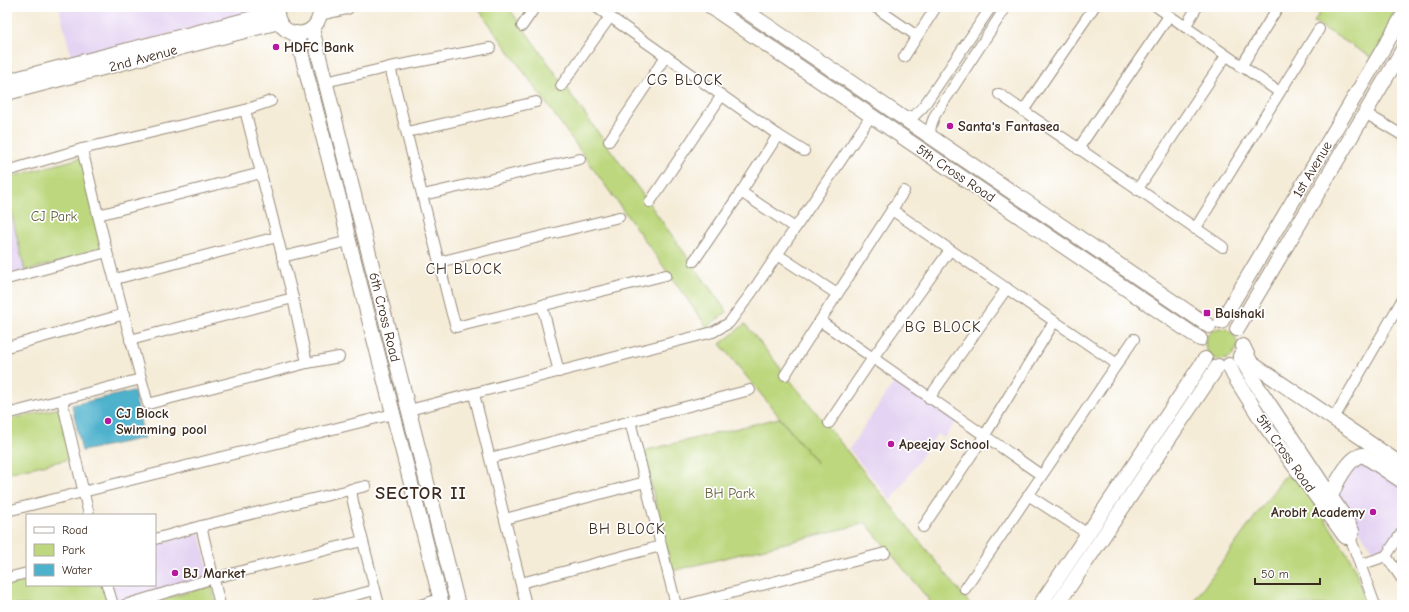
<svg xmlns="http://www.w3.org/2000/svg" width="1409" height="612" viewBox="0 0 1409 612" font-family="'Comic Neue',sans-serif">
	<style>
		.built { fill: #e4d3f2 }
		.green { fill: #bcd77d; stroke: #7c804e }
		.water { fill: #4fb2cd; stroke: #456e76 }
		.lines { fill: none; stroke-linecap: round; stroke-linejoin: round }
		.street-casing { stroke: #988b7b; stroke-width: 12 }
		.secondary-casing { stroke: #988b7b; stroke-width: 16 }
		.street { stroke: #fff; stroke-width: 10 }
		.secondary { stroke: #fff; stroke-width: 14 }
		.poi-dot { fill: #b5179e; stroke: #fff; stroke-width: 1.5 }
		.labels { text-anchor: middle; stroke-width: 3.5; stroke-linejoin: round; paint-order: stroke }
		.poi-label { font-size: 14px; font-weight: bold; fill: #3b2a1e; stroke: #fff; text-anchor: start }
		.street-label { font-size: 14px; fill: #3b2a1e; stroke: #fff }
		.park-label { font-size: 14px; fill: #625e3a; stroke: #fff }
		.neighbourhood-label { font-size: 15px; letter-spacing: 1px; fill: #3b2a1e; stroke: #fff }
		.district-label { font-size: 18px; font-weight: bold; letter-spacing: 1px; fill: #3b2a1e; stroke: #fff }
	</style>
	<rect width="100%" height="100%" fill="#fff"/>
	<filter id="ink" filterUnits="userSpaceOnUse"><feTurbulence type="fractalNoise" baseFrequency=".025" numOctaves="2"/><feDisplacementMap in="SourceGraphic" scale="8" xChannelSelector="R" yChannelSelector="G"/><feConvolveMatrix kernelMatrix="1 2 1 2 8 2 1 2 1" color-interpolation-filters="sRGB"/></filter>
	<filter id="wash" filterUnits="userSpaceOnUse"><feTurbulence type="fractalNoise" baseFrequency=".012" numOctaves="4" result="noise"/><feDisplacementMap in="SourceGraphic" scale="16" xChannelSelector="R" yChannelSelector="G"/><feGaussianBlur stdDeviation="0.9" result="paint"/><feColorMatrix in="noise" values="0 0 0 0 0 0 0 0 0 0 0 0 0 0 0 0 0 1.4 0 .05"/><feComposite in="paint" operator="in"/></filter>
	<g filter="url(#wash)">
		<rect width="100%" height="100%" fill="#f5ecd8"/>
		<g class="built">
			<polygon points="59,7 273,7 72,60"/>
			<polygon points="7,195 25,271 7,276"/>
			<polygon points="895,381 957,420 944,438 937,434 891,501 849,449"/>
			<polygon points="1362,456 1402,486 1402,524 1380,559 1336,500 1341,482"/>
			<polygon points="200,533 210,579 118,605 111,585 155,585 155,544"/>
		</g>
		<g class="green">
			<polygon points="477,7 508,7 727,312 707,327"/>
			<polygon points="1323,7 1402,7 1372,58 1314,22"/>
			<polygon points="81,158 104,250 25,271 7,195 7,178"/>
			<polygon points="745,324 971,605 933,605 866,523 672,571 643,451 779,418 817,463 720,344"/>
			<circle cx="1221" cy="344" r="16"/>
			<polygon points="59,408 70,459 7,473 7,420"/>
			<polygon points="1290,475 1299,478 1353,563 1366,605 1191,605 1283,478"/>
			<polygon points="27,580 27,585 105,585 110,605 8,605 7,585"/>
			<polygon points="212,586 216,605 140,605"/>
		</g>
		<polygon class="water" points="134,391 144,438 82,451 72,405"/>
	</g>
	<g filter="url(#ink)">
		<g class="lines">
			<defs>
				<g id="street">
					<polyline points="596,7 778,135 804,151"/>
					<polyline points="875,7 917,36"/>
					<polyline points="1157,7 1279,92"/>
					<polyline points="522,26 535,7"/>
					<polyline points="1185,27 1197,7"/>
					<polyline points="904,57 936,7"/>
					<polyline points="390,67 452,314 456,327 666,275"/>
					<polyline points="1241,67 1278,7"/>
					<polyline points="325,82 390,67 490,48"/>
					<polyline points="561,86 610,17"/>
					<polyline points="999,94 1223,247"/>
					<polyline points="245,110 293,298 307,363 339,357"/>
					<polyline points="1023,111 1094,7"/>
					<polyline points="1365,113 1402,135"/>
					<polyline points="904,118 915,115 923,107 991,7"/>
					<polyline points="407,132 536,102"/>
					<path d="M931,137C929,128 932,123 935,115L1006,7"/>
					<polyline points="609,141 666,56"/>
					<polyline points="82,149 107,252 148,404 307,363"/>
					<polyline points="1078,149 1169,16"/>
					<polyline points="7,171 82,149 245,110 271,101"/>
					<polyline points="1137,190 1226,56"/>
					<polyline points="741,192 795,228"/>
					<polyline points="423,195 580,159"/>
					<polyline points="650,202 722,95"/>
					<polyline points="892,210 1117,364"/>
					<polyline points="98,215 261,173"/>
					<polyline points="1195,229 1319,29"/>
					<polyline points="778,255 837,294"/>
					<polyline points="282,257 349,241"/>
					<polyline points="694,261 741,192 778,135"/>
					<polyline points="439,262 619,217"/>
					<polyline points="7,279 107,252"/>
					<polyline points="115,279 277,237"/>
					<polyline points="542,305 559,372"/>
					<polyline points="820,321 1041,475"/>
					<polyline points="130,340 293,298"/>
					<polyline points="7,347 125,314"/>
					<polyline points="785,375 904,191"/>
					<polyline points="474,394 526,605"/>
					<polyline points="929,398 1007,288"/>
					<polyline points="62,400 89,515"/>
					<polyline points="409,410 713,332 729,323 752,292 871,116"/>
					<polyline points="7,414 141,379"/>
					<polyline points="1334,418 1402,300"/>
					<polyline points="630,421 676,605"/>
					<polyline points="829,423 872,359 950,250"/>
					<polyline points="490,458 750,390"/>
					<polyline points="351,489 353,502 379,605"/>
					<polyline points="1028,495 1088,534"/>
					<polyline points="7,511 393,414"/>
					<polyline points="505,519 645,482"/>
					<polyline points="201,526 220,605"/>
					<polyline points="923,527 985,435 1054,322"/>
					<polyline points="1402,532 1386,556 1402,579"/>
					<polyline points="1350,537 1375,605"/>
					<polyline points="155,539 201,526 366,486"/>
					<polyline points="1360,565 1386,556"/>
					<polyline points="7,578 27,573"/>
					<polyline points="521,583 661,546"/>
					<polyline points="107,585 113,605"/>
					<polyline points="965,589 1134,339"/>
					<polyline points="125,605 214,578 362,541"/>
					<polyline points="317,605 375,590"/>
					<polyline points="420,605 440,599"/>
					<polyline points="685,605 885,553"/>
				</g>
				<g id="secondary">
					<polyline points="711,7 1200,339"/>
					<polyline points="740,7 1209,326"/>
					<polyline points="320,13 347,7"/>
					<path d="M277,14C281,42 322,40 320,7"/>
					<polyline points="312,29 458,605"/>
					<polyline points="296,33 339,198 349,241 442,605"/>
					<polyline points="7,81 277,12"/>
					<polyline points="7,93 279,22"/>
					<polyline points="1221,322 1402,17"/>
					<polyline points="1237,329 1402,51"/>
					<polyline points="1243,346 1251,363 1402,465"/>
					<polyline points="1229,365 1234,376 1264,424 1344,535 1346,537 1350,537 1352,533 1352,531 1345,518 1254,381 1240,356"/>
					<path d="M1331,498C1334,486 1349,456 1363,455L1402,481"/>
					<polyline points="1040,605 1205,359"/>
					<polyline points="1057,605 1218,366"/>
				</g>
			</defs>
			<use href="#street" class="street-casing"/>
			<use href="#secondary" class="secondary-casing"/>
			<use href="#street" class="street"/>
			<use href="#secondary" class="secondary"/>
		</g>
	</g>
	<g class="poi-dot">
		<circle cx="276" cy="47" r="4"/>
		<circle cx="950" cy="126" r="4"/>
		<rect x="1203" y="309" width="8" height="8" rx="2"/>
		<circle cx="108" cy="421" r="4"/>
		<circle cx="891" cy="444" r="4"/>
		<circle cx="1373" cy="512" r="4"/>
		<circle cx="175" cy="573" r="4"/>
	</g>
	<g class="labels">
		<g class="poi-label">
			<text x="284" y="52">HDFC Bank</text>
			<text x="958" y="131">Santa's Fantasea</text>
			<text x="1215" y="318">Baishaki</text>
			<text x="116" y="418">CJ Block<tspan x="116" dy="16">Swimming pool</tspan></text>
			<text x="899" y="449">Apeejay School</text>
			<text x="1365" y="517" text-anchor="end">Arobit Academy</text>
			<text x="183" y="578">BJ Market</text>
		</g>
		<g class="street-label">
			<text transform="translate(143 58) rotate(-15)" y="5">2nd Avenue</text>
			<text transform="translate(1312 169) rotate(-59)" y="5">1st Avenue</text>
			<text transform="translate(956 173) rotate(34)" y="5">5th Cross Road</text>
			<text transform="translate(385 317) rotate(76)" y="5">6th Cross Road</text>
			<text transform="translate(1286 453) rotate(55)" y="5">5th Cross Road</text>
		</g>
		<g class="park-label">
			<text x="54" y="221">CJ Park</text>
			<text x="730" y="498">BH Park</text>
		</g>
		<g class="neighbourhood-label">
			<text x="685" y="85">CG BLOCK</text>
			<text x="464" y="274">CH BLOCK</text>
			<text x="943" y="332">BG BLOCK</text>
			<text x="627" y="534">BH BLOCK</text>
		</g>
		<g class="district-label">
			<text x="421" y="499">SECTOR II</text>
		</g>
	</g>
	<rect width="1409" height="612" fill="none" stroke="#fff" stroke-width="24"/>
	<rect x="26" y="514" width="130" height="72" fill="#ffffff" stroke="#b1aaa5"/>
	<rect x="34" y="527" width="20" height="6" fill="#ffffff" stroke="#b1aaa5"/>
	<text x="62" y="534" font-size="12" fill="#3b2a1e">Road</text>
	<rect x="34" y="544" width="20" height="12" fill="#bcd77d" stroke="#b1aaa5"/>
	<text x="62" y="554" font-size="12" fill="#3b2a1e">Park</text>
	<rect x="34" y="564" width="20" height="12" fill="#4fb2cd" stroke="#b1aaa5"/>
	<text x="62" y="574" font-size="12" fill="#3b2a1e">Water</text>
	<path d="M1255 578v6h65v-6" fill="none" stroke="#3b2a1e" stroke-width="2"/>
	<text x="1261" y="578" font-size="12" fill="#3b2a1e" stroke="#ffffff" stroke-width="3" paint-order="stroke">50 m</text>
</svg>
